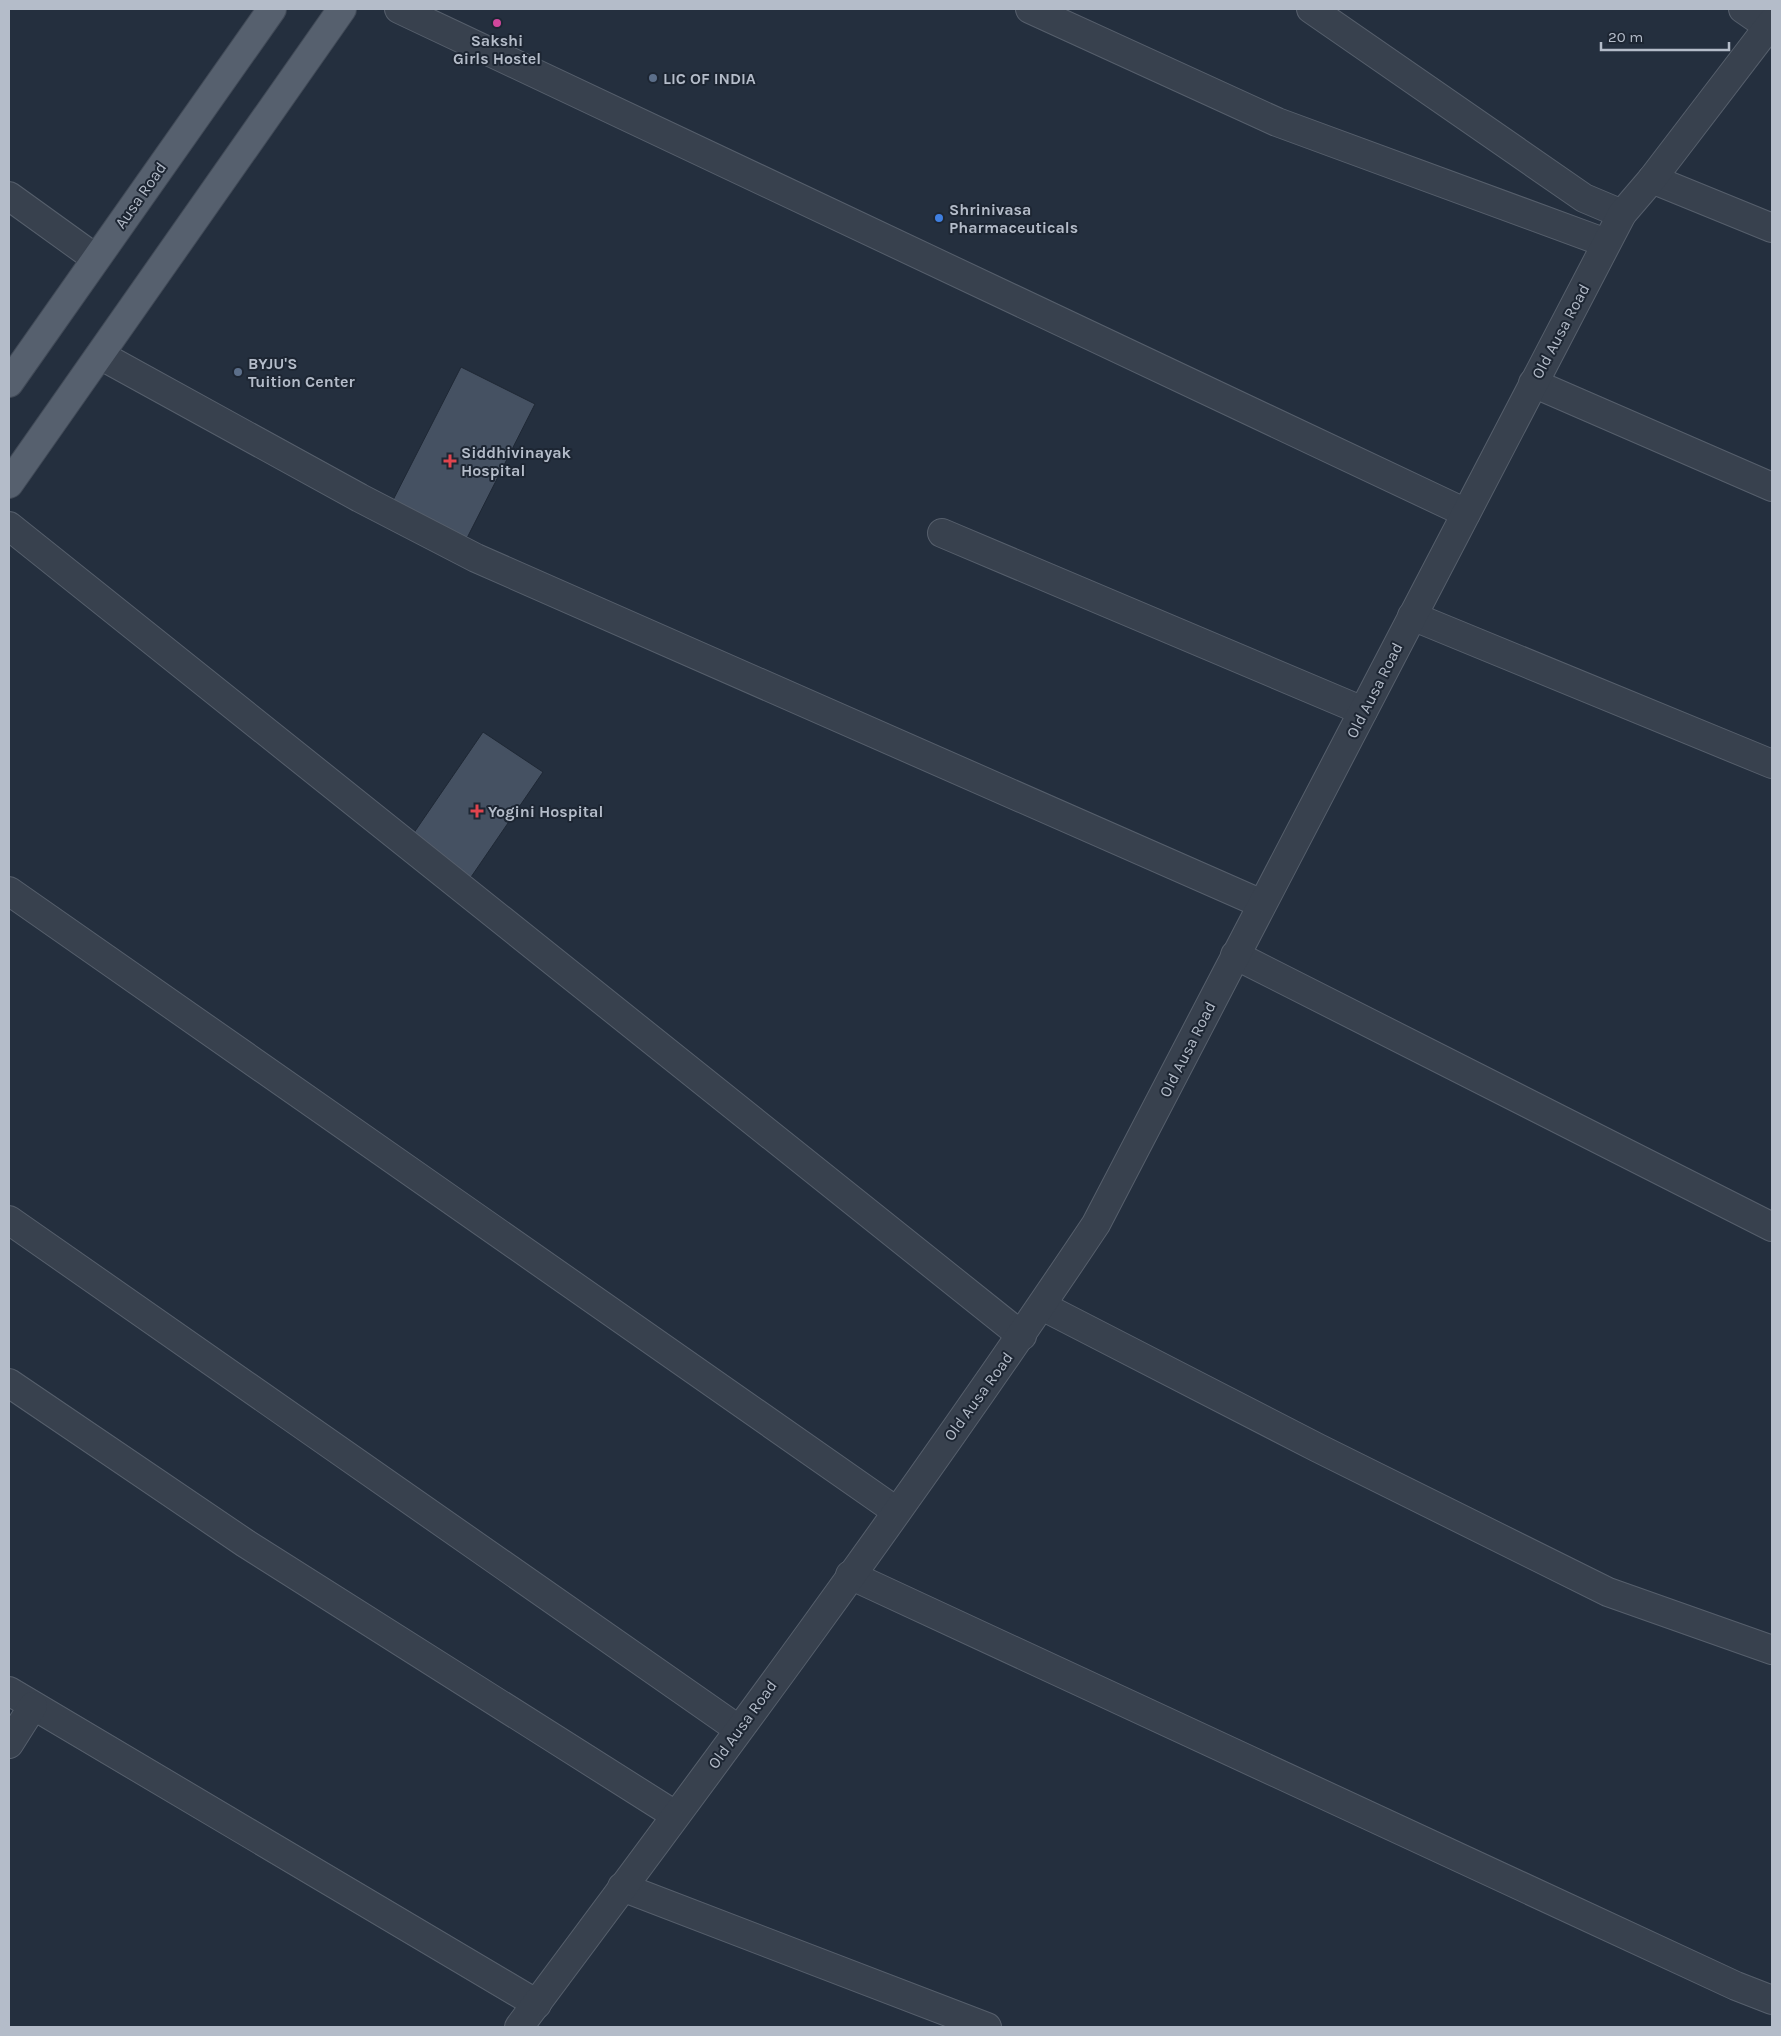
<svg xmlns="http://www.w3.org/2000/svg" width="1781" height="2036" viewBox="0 0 1781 2036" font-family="Karla,sans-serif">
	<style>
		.building { fill: #455162; stroke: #1f2835 }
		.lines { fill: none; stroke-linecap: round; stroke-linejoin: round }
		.minor-casing { stroke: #565f6c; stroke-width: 30 }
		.major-casing { stroke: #414a57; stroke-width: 30 }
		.minor { stroke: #38414e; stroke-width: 28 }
		.major { stroke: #56606e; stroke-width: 28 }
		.hotel-dot { fill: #d1479c; stroke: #1d2633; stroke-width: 2 }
		.service-dot { fill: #5c6f8a; stroke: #1d2633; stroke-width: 2 }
		.shop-dot { fill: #3f7fe0; stroke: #1d2633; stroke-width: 2 }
		.health-dot { fill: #e0444e; stroke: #1d2633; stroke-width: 2 }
		.labels { text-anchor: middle; stroke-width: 4; stroke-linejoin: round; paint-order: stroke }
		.poi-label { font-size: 16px; font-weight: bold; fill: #b4bcc9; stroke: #1d2633; text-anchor: start }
		.street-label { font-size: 16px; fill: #b4bcc9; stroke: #1d2633 }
	</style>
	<rect width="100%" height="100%" fill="#242f3e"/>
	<g class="building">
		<polygon points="461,367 535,404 465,542 391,504"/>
		<polygon points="483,732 543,772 469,880 409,840"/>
	</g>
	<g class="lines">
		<defs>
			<g id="minor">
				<polyline points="399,9 1466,513"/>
				<polyline points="1030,9 1277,122 1606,243"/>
				<polyline points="1311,9 1584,198 1622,214"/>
				<polyline points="1743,9 1769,27"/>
				<polyline points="1652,179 1772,228"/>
				<polyline points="9,196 95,258"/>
				<polyline points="100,355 360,498 476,558 1262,904"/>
				<polyline points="1533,383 1772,487"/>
				<polyline points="9,526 1022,1336"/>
				<polyline points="942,533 1363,711"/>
				<polyline points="1412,616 1772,764"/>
				<polyline points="9,891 896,1511"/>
				<polyline points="1235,955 1772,1227"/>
				<polyline points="9,1220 738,1729"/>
				<polyline points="1042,1306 1318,1448 1608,1592 1772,1650"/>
				<polyline points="9,1383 245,1543 675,1815"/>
				<polyline points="850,1575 1736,1986 1772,2000"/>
				<polyline points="9,1691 537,2004"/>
				<polyline points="9,1744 33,1706"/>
				<polyline points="622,1887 987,2027"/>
				<path d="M519,2027C716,1763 913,1498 1096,1224L1622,214L1652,179L1772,22"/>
			</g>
			<g id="major">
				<polyline points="9,383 272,9"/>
				<polyline points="9,484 342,9"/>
			</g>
		</defs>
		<use href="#minor" class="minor-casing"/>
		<use href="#major" class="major-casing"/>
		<use href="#minor" class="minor"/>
		<use href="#major" class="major"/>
	</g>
	<circle class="hotel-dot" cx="497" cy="23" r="5"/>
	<g class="service-dot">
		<circle cx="653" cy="78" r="5"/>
		<circle cx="238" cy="372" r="5"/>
	</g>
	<circle class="shop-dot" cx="939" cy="218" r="5"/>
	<g class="health-dot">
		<path d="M447.5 453.5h5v5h5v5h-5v5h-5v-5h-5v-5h5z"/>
		<path d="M474.5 803.5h5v5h5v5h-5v5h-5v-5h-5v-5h5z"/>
	</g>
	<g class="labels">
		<g class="poi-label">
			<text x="497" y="46" text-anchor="middle">Sakshi<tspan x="497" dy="18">Girls Hostel</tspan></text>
			<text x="663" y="84">LIC OF INDIA</text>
			<text x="949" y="215">Shrinivasa<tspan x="949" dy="18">Pharmaceuticals</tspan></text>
			<text x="248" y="369">BYJU'S<tspan x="248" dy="18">Tuition Center</tspan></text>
			<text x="461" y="458">Siddhivinayak<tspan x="461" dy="18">Hospital</tspan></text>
			<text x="488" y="817">Yogini Hospital</text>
		</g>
		<g class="street-label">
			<text transform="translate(140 195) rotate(-55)" y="6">Ausa Road</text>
			<text transform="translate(1560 331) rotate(-62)" y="6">Old Ausa Road</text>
			<text transform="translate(1374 690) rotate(-63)" y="6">Old Ausa Road</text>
			<text transform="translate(1187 1049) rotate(-63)" y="6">Old Ausa Road</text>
			<text transform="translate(978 1396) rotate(-54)" y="6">Old Ausa Road</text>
			<text transform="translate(742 1724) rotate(-54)" y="6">Old Ausa Road</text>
		</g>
	</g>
	<rect width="1781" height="2036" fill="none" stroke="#b4bcc9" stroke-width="20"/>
	<path d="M1601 42v8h128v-8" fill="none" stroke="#b4bcc9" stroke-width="2.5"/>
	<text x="1608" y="42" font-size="15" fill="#b4bcc9" stroke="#1d2633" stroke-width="4" paint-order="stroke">20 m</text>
</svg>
